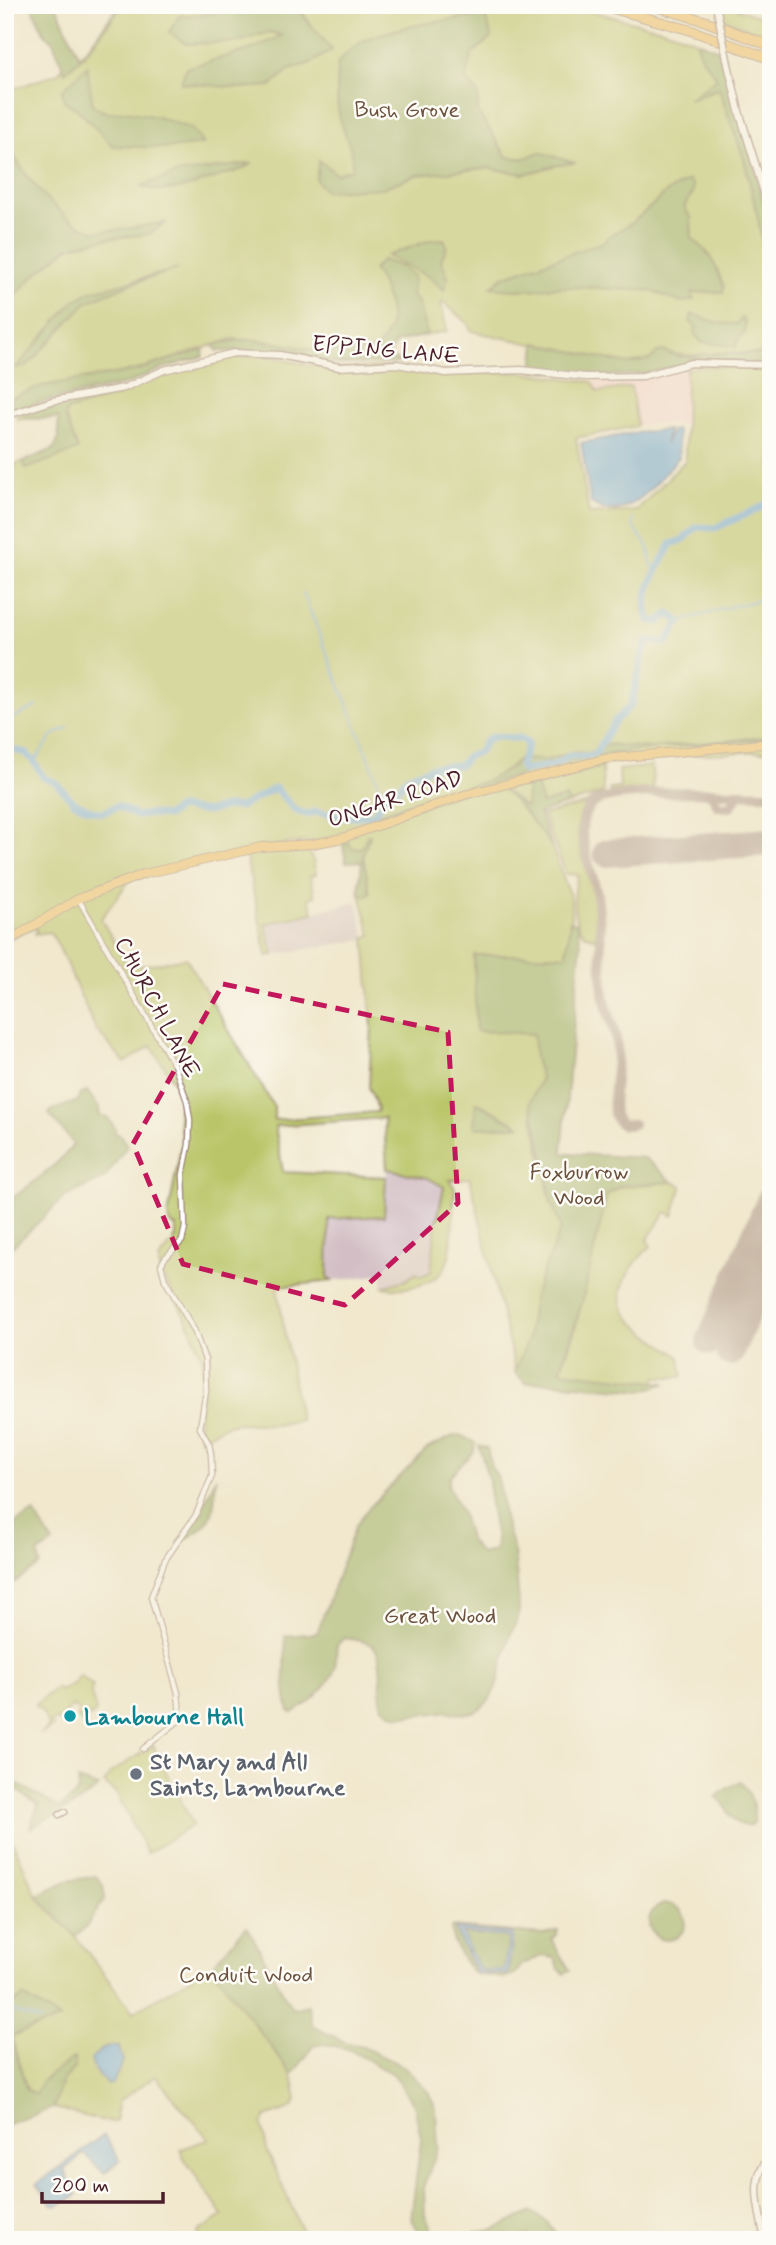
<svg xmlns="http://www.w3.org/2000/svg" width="776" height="2245" viewBox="0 0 776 2245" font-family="Mynerve,sans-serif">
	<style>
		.built { fill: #f7d0ce }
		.industrial { fill: #d2bec4 }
		.green { fill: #b9c567; stroke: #827249; stroke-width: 2; fill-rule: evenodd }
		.forest { fill: #92aa5c; stroke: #6e6444; stroke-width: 2; fill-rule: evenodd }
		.water { fill: #68a6da; stroke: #596282; stroke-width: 2 }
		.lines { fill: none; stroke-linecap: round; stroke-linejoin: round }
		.stream { stroke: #68a6da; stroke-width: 2 }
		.river { stroke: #68a6da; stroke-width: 7 }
		.taxiway { stroke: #9e847c; stroke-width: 10 }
		.runway { stroke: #9e847c; stroke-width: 28 }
		.minor-casing { stroke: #9e847c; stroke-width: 7 }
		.tertiary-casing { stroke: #9e847c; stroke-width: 9 }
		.primary-casing { stroke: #9e847c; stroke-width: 10 }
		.motorway-casing { stroke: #9e847c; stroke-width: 11 }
		.minor { stroke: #fff; stroke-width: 4.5 }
		.tertiary { stroke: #fff; stroke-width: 6 }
		.primary { stroke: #f2c26a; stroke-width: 8 }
		.motorway { stroke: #f2c26a; stroke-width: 9 }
		.tertiary-bridge-casing { stroke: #9e847c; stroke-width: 9; stroke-linecap: butt }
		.tertiary-bridge { stroke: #fff; stroke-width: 6 }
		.marked { fill: none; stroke: #c2185b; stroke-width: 5; stroke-dasharray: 14 9; stroke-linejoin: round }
		.culture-dot { fill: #0f9aa8; stroke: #fdfcf7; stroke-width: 2.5 }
		.worship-dot { fill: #6b7280; stroke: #fdfcf7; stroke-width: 2.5 }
		.labels { text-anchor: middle; stroke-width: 5; stroke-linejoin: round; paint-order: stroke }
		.park-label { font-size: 23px; fill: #6b513d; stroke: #fdfcf7 }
		.street-label { font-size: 23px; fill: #4a1f2b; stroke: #fdfcf7 }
		.culture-label { font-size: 23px; font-weight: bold; fill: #0d838f; stroke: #fdfcf7; text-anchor: start }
		.worship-label { font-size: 23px; font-weight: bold; fill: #5b616d; stroke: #fdfcf7; text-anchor: start }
	</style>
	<rect width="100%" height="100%" fill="#fdfcf7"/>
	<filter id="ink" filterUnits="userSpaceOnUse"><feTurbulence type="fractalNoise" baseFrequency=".0143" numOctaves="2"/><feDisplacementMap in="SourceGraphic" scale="14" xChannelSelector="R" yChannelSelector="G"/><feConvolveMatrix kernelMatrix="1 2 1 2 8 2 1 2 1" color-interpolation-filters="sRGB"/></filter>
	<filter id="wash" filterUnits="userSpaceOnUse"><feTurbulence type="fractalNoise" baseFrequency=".00686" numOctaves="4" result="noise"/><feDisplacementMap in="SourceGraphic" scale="28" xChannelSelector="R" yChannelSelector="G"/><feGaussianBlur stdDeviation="1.57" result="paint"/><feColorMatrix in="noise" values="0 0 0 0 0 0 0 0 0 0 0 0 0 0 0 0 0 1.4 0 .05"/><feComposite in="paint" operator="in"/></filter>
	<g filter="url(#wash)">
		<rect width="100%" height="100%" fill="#f1e8ce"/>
		<polygon class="built" points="686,369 686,425 651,424 637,426 631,387 598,392 593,382 654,376"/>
		<g class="industrial">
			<polygon points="357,902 366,939 274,955 265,924"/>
			<polygon points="387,1169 428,1178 445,1187 436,1224 431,1272 382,1287 382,1274 332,1281 328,1278 328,1219 384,1216"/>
		</g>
		<g class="green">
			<path d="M122,5H244L210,14L179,16L238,42L269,32L283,35L256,48L187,68L182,83L270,86L289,70L311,63L332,50L317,33L303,13L310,5H566L670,31L697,41L700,55L718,78L692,99L719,88C726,112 736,135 744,158C765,220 771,289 771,354C750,354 728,351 708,354C692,356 680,357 664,351L652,359L628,364L471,331C468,317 452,314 444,302L441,303L447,331L396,342L387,358L376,350L324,352L272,342L232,339L137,370L42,386L5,400V92L59,73L63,65L65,71L84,55ZM485,16L492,37L472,54L466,79L478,94V112L507,157L574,163L557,165L525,174L487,168L418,175L382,188L316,180L319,161L336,174L352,169V150L342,125L458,18Z"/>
			<polygon points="719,5 727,5 771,21 771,38 722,18"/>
			<path d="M229,356H270L308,365L340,369L388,367L429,373L520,372L593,382L598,392L631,387L637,426L576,438L589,514L636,511L685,461L686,369L702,366L771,368V751L690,755L602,764L603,793L539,813L571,899V921L567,944L564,989L541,1078L530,1102L551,1202L562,1228L534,1295L528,1340L516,1370V1374L470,1178L450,1180L455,1188C453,1207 453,1245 448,1260C440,1287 404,1291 382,1287L406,1280L416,1273L421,1276L431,1272L436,1224L444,1187L428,1178L387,1169L384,1118L275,1126L283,1172L386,1177L384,1216L329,1219L328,1278L332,1281L277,1287L300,1420L276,1425L239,1423L227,1425L200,1439L198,1417L204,1390L203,1360L188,1322L160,1271L159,1260L176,1237V1227L171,1224L168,1216L182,1142L178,1108L182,1102L180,1091L151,1046L125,1063L96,1030L58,945L50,932L35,934L37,930L35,927L5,940V445L14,465L54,449L59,437L58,418L17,419V414L50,404L129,388L164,372ZM342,840L346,862L362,861L359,891L371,935L365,938L372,1026L369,1087L378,1109L377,1112L274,1120V1107L186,958L129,968L101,919L132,877L291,843ZM476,1102L519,1125L474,1124Z"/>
			<polygon points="652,766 653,789 610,792 609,789 620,788 619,770"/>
			<path d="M588,803C565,832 588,857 593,888C596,904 596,922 598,938C569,939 572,894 578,875L566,874L543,815Z"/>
			<polygon points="306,846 313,860 316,874 310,876 315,896 309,898 313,913 265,924 274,955 267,956 246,857 257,851"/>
			<path d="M673,1182L682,1186L673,1216L666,1212L647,1240L651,1246C631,1265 607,1295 632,1321C644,1333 666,1346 680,1357L683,1377H657L655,1382L559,1372L573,1338L607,1195L620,1187Z"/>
			<path d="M81,1676L93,1686L91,1692L96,1712L83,1723L77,1716L80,1712L73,1706C66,1710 64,1717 59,1721L53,1720L51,1722L53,1726L40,1734L49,1726L43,1713L35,1705L56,1688L60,1691L76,1682V1678Z"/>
			<polygon points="154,1745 155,1750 193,1825 147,1853 117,1794 104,1783 112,1772"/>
			<path d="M5,1837L13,1842L36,1895L75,1936L133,2012L211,1966L292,2075L297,2099L293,2107L266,2117L262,2124L267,2150L306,2240H200L198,2232L223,2216L184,2158L181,2149L209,2139L155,2076L119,2101L115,2122C94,2121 74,2112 53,2108L62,2081L75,2068L34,2094L27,2090L11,2036L59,2019L10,2007L5,2001Z"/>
		</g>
		<g class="forest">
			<polygon points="31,5 56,5 79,56 86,50 116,9 120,9 84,55 65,72 53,42 44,33"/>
			<polygon points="244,5 310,5 302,14 332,50 311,63 289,70 270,86 242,88 181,83 186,68 256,48 282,35 269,32 238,42 186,44 169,32 179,16 210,14"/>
			<path d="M485,16L492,37L472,54L466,79L478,94V112L507,157L523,159L539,152L576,163L557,165L525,174L487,168L416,175L382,188L325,191L316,180L319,160L336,174L352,169C353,147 348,144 342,125C335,104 337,83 338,62C345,56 351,49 358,44C380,28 457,18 485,16Z"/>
			<polygon points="697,41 722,51 771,228 771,296 758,219 744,159 719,88 688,100 717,78 700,55"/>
			<polygon points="87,66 93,106 108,113 125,111 158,117 192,129 203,144 171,148 113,146 78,110 64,101 62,90"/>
			<path d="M5,143C13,153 19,164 26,174C39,192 74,230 97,231C120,231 144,226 167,222L150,234L104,239L69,247L34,276L5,306V239L10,223Z"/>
			<path d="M253,163C243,170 234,172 223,175C196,184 169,197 141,186L176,174Z"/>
			<path d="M689,180L693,185V193L685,205L686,211L691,217L692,238C712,254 715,264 724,287L723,292L692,293L694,299C674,308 666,291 643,290C618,290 593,287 567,287C539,287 520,294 491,287L503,277L603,242L610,235L632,223L668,191Z"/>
			<polygon points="444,239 447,246 441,260 448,277 444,290 429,277 387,256 430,240"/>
			<path d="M382,260L403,267L414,276L412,295L418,302L427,335L396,342L388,358L404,361V363L338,364L282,353L218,351L213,346C251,332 283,346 321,351C339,354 359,351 376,350C380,344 386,336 389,330C394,316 383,280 373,270Z"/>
			<polygon points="178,269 125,286 87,302 26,367 16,368 73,302 89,292"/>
			<polygon points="692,314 718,323 737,324 742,318 745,322 745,334 739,338 736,347 701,342 694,333 697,327 690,322"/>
			<polygon points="536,343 628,364 651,359 657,352 664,351 677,356 693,357 706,354 771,354 771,363 702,360 643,374 606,376 533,370"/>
			<polygon points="204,349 203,357 163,368 127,384 52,399 5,413 5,400 42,386 137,370"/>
			<path d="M123,389L127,392L67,411L65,416L78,450L26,469L23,462L54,449L59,437L58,418L22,419C40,399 97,394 123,389Z"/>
			<path d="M771,736V739C710,745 646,746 586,759C513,774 442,798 372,823L370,820L371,817C388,811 405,804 423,799C453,789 498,784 519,759L547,760L573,752L589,753L607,744L650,748Z"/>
			<polygon points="601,763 602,767 536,785 542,804 566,797 569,803 539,813 552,847 522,809 503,790 526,807 527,792 525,786 513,785"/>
			<polygon points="368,835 370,836 363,854 370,893 364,897 359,891 362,861 346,862 343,844 348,842 352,848 361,848"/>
			<polygon points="570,921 577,924 581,943 562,1153 645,1158 673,1182 620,1186 607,1195 582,1303 560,1371 666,1383 642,1391 543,1382 526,1383 516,1374 515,1370 528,1340 534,1295 561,1228 551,1202 544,1157 530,1102 541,1078 535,1059 533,1034 476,1031 474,955 566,955"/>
			<path d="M87,1091L99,1108L100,1116L108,1118L115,1128V1133L122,1136L127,1146L105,1178L65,1197L5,1254V1204C19,1193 71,1156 73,1143L49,1114L52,1110L78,1101L79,1095Z"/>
			<polygon points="476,1102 520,1126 476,1128 474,1124"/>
			<path d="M461,1435L475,1443L474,1451L450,1476L448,1485L462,1514L470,1542L481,1554L495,1550L496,1539L490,1506L489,1481L479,1446L487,1448L491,1467C502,1479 501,1501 504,1517C506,1529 512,1542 514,1553C516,1566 519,1599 519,1611C518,1622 510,1632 508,1642C499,1677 495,1726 445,1711C441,1713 405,1716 400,1716C392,1715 386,1710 381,1705C380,1691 384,1653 372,1645C364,1640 353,1640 344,1638L337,1645C336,1652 336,1661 335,1668C330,1686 309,1704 293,1713L289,1711C281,1683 287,1664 285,1636L317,1633L355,1527L366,1511L428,1448L453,1436Z"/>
			<path d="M216,1477C213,1516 216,1524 178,1543L199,1516Z"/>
			<polygon points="34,1512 53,1543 38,1553 40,1565 5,1589 5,1529"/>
			<path d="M5,1777L59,1807C70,1800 81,1795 78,1780L99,1787L76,1804L30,1828L38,1805L5,1782Z"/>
			<path d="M741,1782C751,1793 755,1807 754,1823L750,1826C726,1825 731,1806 716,1797L727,1788Z"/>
			<polygon points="96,1876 103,1885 105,1898 86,1927 75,1936 36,1895 67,1881"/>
			<circle cx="667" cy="1922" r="18"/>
			<polygon points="247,1926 292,2009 308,2005 312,2026 345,2042 363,2047 405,2067 429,2093 436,2108 438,2148 424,2186 425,2215 436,2240 423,2240 411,2218 421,2139 414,2104 394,2075 348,2049 325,2044 314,2046 292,2075 211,1966"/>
			<path d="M451,1927L543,1934L558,1930L557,1935L552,1939L554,1945L570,1970L564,1974L559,1969L555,1958L542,1956L523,1964L515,1974L503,1978L475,1974C465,1965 450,1940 451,1927ZM455,1929L513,1934L508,1974L477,1973L466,1953L470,1951L479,1970H505L509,1937L461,1933L465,1951Z"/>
			<polygon points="23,1996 60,2019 11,2036 27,2090 35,2094 42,2081 74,2058 75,2068 62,2081 53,2108 5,2125 5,2001 10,2007"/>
			<polygon points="532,2212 547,2222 561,2240 531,2240 528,2235 514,2240 466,2240 475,2232 493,2230"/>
		</g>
		<g class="water">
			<path d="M668,430L665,444L672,430H677L679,457C657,481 626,528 591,503L581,443L640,432Z"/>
			<polygon points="455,1929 513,1934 508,1974 477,1973 466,1952 470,1951 480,1970 504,1970 509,1937 462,1933 469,1949 465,1951"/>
			<polygon points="110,2046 119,2047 123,2061 113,2083 107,2085 94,2069 91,2060 100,2050"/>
			<polygon points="104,2135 120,2161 104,2173 85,2155 82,2155 64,2170 77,2196 57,2206 53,2205 37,2184"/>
		</g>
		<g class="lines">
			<g class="stream">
				<polyline points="633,519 633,527 649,548 651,563 656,572"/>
				<polyline points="303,593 379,784 386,797"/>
				<polyline points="680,622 722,609 771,597"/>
				<polyline points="5,722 37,706"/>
				<polyline points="34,762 53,735 68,728"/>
				<polyline points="5,1997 15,2012 41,2021"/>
			</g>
			<path class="river" d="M5,748L26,753L34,762L44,778L55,782L74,802L88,809L102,813L117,806L137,816L150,814L167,816L179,808L207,812L227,807H240L275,788L295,810L302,813L307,814L315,812L347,817L373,815L386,797L396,791L407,777L433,767L460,765L468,756L480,752C489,727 501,740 520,738L528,744L520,766L523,771L555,765L569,756H591L596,752L615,721L631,705L644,648L648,641L666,643L680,622L669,614L659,622L649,620C639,593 659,568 671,544L683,540L697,527L715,528L762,507L771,500"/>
			<g class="taxiway">
				<polyline points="711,792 718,806 730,807 740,793"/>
				<path d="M633,1124C623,1126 619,1125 614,1115C611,1092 618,1070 617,1047C616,1029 607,1013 604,995C600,962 602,928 597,895C593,869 569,825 592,804C612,786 740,794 771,794"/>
			</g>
			<g class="runway">
				<polyline points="607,853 771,842"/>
				<polyline points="710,1341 771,1199"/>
				<polyline points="730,1352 771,1256"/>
			</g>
		</g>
	</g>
	<g filter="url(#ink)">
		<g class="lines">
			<defs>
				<g id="minor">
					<polyline points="79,900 175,1067 187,1101 190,1120 189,1145 183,1175 185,1227 182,1241 165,1258 161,1265 165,1280 194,1330 205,1360 206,1391 200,1428 209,1444 211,1454 212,1476 196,1515 165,1560 151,1597 178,1693 180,1714 177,1722 143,1749"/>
					<polyline points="59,1815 65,1812"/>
				</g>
				<g id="tertiary">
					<polyline points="728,64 739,111 771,215"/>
					<polyline points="5,416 52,401 124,388 164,370 234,353 280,355 339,367 397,364 446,373 521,370 585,377 643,376 691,363 771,365"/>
					<path d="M765,2240C760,2210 747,2180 771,2156"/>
				</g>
				<polyline id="primary" points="5,943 78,899 144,874 261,847 312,844 343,838 464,795 604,759 771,743"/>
				<g id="motorway">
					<polyline points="600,5 690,30 771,59"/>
					<polyline points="650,5 705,21 771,46"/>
				</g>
			</defs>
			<use href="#minor" class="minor-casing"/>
			<use href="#tertiary" class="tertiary-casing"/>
			<use href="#primary" class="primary-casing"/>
			<use href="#motorway" class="motorway-casing"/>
			<use href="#minor" class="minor"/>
			<use href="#tertiary" class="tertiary"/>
			<use href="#primary" class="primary"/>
			<use href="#motorway" class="motorway"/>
			<defs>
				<polyline id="tertiary-bridge" points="716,5 728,64"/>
			</defs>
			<use href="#tertiary-bridge" class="tertiary-bridge-casing"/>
			<use href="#tertiary-bridge" class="tertiary-bridge"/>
		</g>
	</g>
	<path d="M0 0H776V2245H0ZM223,984L448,1032L458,1203L345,1305L183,1264L133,1144Z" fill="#f1e8ce" fill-opacity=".55" fill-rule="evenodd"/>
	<path class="marked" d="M223,984L448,1032L458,1203L345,1305L183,1264L133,1144Z"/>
	<circle class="culture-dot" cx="70" cy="1716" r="7"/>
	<circle class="worship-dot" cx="136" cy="1774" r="7"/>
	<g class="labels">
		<g class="park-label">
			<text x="407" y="117">Bush Grove</text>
			<text x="579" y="1179">Foxburrow<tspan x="579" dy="26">Wood</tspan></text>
			<text x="440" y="1623">Great Wood</text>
			<text x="246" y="1982">Conduit Wood</text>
		</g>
		<g class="street-label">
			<text transform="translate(386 349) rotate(5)" y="8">EPPING LANE</text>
			<text transform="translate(395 798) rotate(-18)" y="8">ONGAR ROAD</text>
			<text transform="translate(158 1007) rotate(62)" y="8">CHURCH LANE</text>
		</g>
		<g class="culture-label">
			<text x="84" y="1724">Lambourne Hall</text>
		</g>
		<g class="worship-label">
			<text x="150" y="1769">St Mary and All<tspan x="150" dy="26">Saints, Lambourne</tspan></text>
		</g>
	</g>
	<rect width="776" height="2245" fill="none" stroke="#fdfcf7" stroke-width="28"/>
	<path d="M42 2192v10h121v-10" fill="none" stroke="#4a1f2b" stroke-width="3.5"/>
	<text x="52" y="2192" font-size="21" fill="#4a1f2b" stroke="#fdfcf7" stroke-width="5" paint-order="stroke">200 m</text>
</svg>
